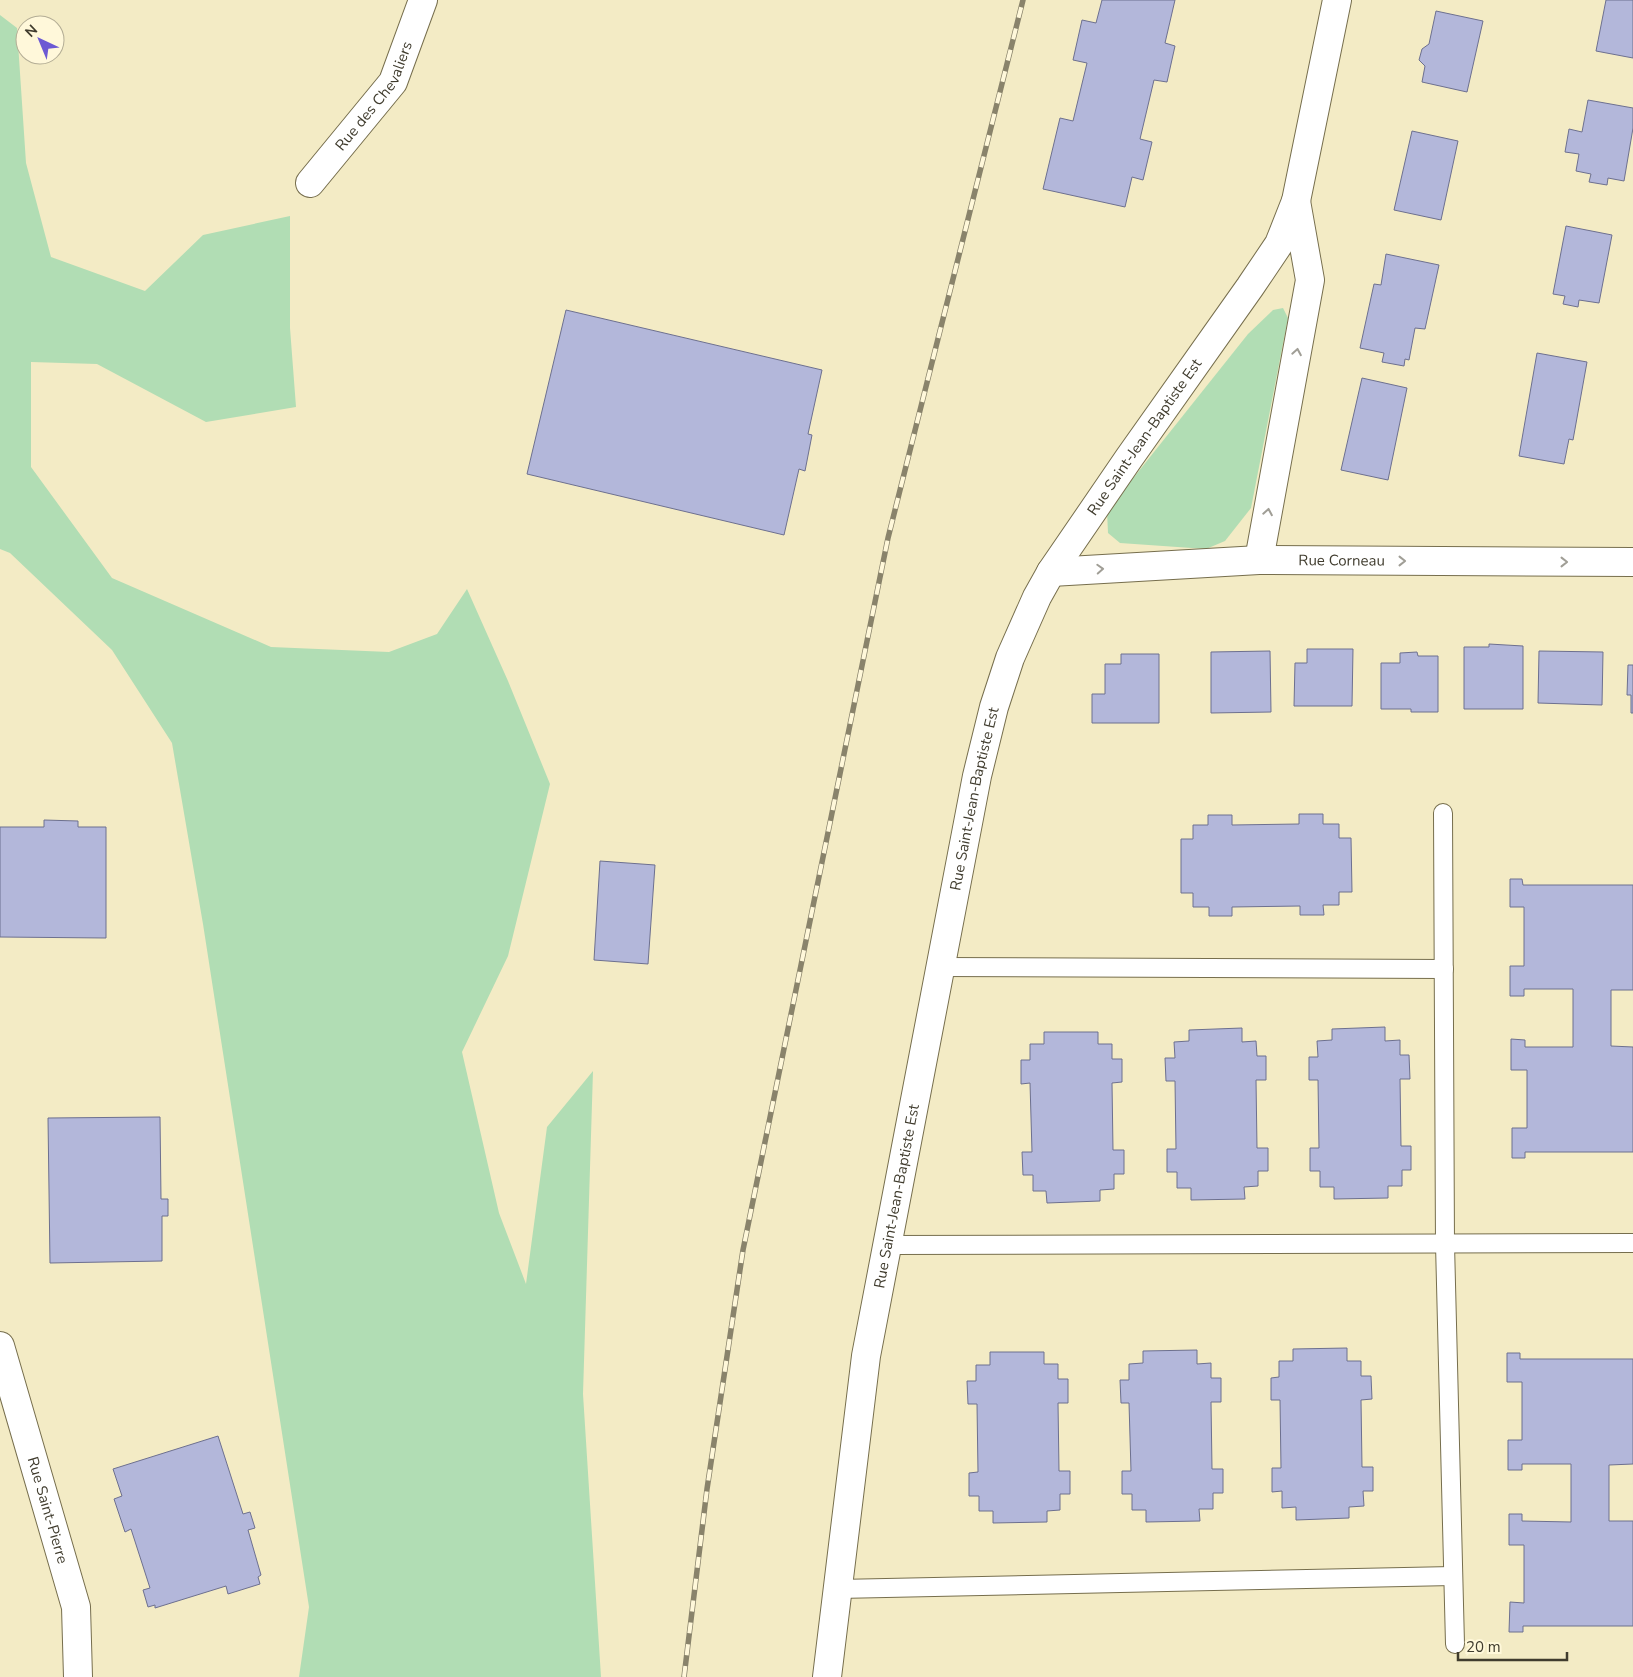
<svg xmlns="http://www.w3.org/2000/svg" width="1633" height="1677" viewBox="0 0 1633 1677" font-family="'Nunito Sans',sans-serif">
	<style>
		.green { fill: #b1ddb4 }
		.building { fill: #b3b7da; stroke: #6d708f }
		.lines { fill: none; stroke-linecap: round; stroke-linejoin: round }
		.lane-casing { stroke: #766e4d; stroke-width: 20 }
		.street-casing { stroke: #766e4d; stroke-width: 30 }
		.secondary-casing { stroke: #766e4d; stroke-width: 30 }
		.lane { stroke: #fff; stroke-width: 18 }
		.street { stroke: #fff; stroke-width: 28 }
		.secondary { stroke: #fff; stroke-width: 28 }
		.rail-casing { stroke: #89836b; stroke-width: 5.5 }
		.rail { stroke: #fff8da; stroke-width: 4; stroke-dasharray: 11; stroke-linecap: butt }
		.oneway { stroke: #a09e96 }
		.labels { text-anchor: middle; stroke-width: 5; stroke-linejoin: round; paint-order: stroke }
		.street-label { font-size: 15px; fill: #403c2e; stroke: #fff8da }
	</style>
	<rect width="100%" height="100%" fill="#f3ebc5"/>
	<g class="green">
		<polygon points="0,15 17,28 26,163 51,257 145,291 203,235 290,216 290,328 296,407 206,422 97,364 31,362 31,467 112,578 271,647 389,652 437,634 467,589 508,681 550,784 508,956 462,1052 499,1213 526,1284 547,1127 593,1071 583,1394 601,1677 299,1677 309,1607 203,924 172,743 112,650 10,553 0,549"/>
		<polygon points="1283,308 1288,318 1251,508 1225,541 1206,549 1120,543 1108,533 1107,511 1248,334 1273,310"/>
	</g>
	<g class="building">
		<polygon points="1102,0 1175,0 1165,43 1175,46 1167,82 1154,80 1140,139 1152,142 1143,180 1132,177 1125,207 1043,189 1060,118 1073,121 1087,63 1073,60 1082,20 1096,23"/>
		<polygon points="1606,0 1633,0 1633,58 1596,51"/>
		<polygon points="1436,11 1483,21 1467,92 1422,82 1425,66 1419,60 1422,49 1429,44"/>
		<polygon points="1588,100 1633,108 1633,128 1624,181 1608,178 1607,185 1589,182 1591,174 1576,171 1579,154 1565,152 1569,129 1582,132"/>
		<polygon points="1412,131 1458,141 1441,220 1394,210"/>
		<polygon points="1566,226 1612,235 1599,303 1579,300 1578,307 1563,304 1565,296 1553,294"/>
		<polygon points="1386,254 1439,265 1425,329 1415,328 1409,360 1405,359 1404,366 1382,362 1384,353 1360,348 1374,284 1381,285"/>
		<polygon points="566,310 822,370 808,434 812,435 805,471 799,469 784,535 527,474"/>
		<polygon points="1537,353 1587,362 1573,440 1569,439 1564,464 1519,456"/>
		<polygon points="1362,378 1407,388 1388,480 1341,470"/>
		<polygon points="1489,644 1523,646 1523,709 1464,709 1464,647 1489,647"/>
		<polygon points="1307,649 1353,649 1352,706 1294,706 1295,663 1307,663"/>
		<polygon points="1270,651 1271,712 1211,713 1211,652"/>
		<polygon points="1539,651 1603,652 1602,705 1538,703"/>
		<polygon points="1417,652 1418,656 1438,656 1438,712 1411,712 1411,709 1381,709 1381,663 1400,663 1400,653"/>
		<polygon points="1121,654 1159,654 1159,723 1092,723 1092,694 1105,694 1105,664 1121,664"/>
		<polygon points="1628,665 1633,665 1633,713 1631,713 1631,695 1627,695"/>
		<polygon points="1299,814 1323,814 1323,824 1339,824 1339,838 1351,838 1352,892 1339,892 1339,905 1323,905 1324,915 1300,915 1300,906 1232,907 1232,916 1209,916 1209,907 1193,907 1193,893 1181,893 1181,839 1193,839 1193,825 1208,825 1208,815 1232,815 1232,825 1299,824"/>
		<polygon points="44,820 78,821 78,827 106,827 106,938 0,937 0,827 44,827"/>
		<polygon points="600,861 655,865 648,964 594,960"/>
		<polygon points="1510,879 1522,879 1523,885 1633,885 1633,990 1611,990 1611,1046 1633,1047 1633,1152 1525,1152 1525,1158 1512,1158 1512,1128 1527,1128 1527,1070 1511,1070 1511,1039 1525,1040 1525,1047 1573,1047 1573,989 1524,989 1524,996 1510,996 1510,966 1524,966 1524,907 1510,907"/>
		<polygon points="1385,1027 1385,1041 1400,1040 1400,1055 1409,1055 1410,1079 1400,1079 1401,1146 1411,1146 1411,1170 1402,1170 1402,1186 1388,1186 1388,1198 1334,1199 1334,1187 1320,1187 1320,1171 1310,1171 1310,1148 1319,1148 1318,1080 1309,1080 1309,1057 1318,1057 1317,1041 1332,1040 1332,1029"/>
		<polygon points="1242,1028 1242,1042 1256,1041 1257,1056 1266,1056 1266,1080 1256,1080 1257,1148 1268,1148 1268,1171 1258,1171 1258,1186 1244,1187 1245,1199 1191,1200 1191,1188 1177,1188 1177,1172 1167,1172 1167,1149 1176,1149 1175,1081 1166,1081 1165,1058 1175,1058 1174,1042 1189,1041 1189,1030"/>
		<polygon points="1044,1032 1098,1032 1098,1044 1112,1044 1112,1059 1122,1059 1122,1082 1112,1083 1113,1150 1124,1150 1124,1174 1114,1174 1114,1189 1100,1190 1100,1201 1047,1203 1046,1191 1033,1191 1033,1175 1023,1175 1022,1152 1032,1152 1030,1083 1021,1084 1021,1060 1030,1060 1030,1044 1044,1044"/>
		<polygon points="160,1117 161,1199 168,1199 168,1216 162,1216 162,1261 50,1263 48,1118"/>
		<polygon points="1347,1348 1347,1361 1361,1361 1361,1376 1371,1376 1372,1399 1361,1400 1362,1467 1373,1467 1373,1491 1363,1491 1364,1506 1349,1507 1349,1518 1296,1520 1296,1507 1282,1508 1282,1491 1272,1492 1272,1468 1281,1468 1280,1400 1271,1400 1271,1378 1279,1377 1279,1361 1293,1361 1293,1349"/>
		<polygon points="1197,1350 1197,1364 1211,1363 1211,1378 1221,1378 1221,1402 1211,1402 1212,1469 1223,1469 1223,1493 1213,1493 1213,1509 1199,1509 1200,1521 1146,1522 1146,1510 1132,1510 1132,1494 1122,1494 1122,1471 1131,1471 1129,1403 1121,1403 1120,1380 1129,1380 1129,1364 1143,1363 1143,1351"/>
		<polygon points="990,1352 1044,1352 1044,1364 1058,1364 1058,1379 1068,1379 1068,1403 1058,1403 1059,1471 1070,1471 1070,1494 1060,1494 1060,1510 1047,1511 1047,1522 993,1523 993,1511 979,1511 979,1496 969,1496 969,1473 978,1472 977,1404 968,1404 967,1381 976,1381 976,1365 990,1365"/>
		<polygon points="1507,1353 1520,1353 1520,1359 1633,1359 1633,1464 1609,1465 1609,1521 1633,1521 1633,1626 1523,1626 1523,1632 1509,1632 1510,1602 1524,1603 1524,1545 1509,1545 1509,1514 1522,1514 1522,1521 1571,1522 1571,1464 1522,1464 1522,1470 1508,1470 1508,1440 1522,1440 1522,1382 1507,1382"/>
		<polygon points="218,1436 243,1514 250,1512 255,1528 248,1530 261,1575 258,1577 260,1584 228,1594 226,1586 155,1608 155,1605 148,1607 143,1590 150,1588 131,1529 125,1532 114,1499 122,1496 113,1469"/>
	</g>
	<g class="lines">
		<defs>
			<g id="lane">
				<polyline points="1443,813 1445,1244 1455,1644"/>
				<polyline points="940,967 1444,969"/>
				<polyline points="887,1245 1633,1243"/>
				<polyline points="838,1589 1453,1576"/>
			</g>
			<g id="street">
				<path id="s1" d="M310,183L393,82L423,0"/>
				<path id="s2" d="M1051,572L1259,560L1633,562"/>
				<path id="s3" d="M0,1346L76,1607L78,1677"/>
			</g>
			<g id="secondary">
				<polyline points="1259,560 1310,280 1296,201"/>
				<path id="s4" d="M827,1677L866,1356L977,776L994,707L1010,658L1037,597L1051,572L1129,458L1250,287L1279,244L1296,201L1337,0"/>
			</g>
		</defs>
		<use href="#lane" class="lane-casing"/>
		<use href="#street" class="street-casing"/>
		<use href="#secondary" class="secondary-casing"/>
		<use href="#lane" class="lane"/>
		<use href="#street" class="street"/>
		<use href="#secondary" class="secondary"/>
		<defs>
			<polyline id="rail" points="684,1677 707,1489 743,1250 888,538 1023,0"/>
		</defs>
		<use href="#rail" class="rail-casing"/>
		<use href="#rail" class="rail"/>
	</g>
	<defs><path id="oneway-chevron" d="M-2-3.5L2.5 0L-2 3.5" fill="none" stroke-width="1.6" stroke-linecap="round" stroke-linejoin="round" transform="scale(1.25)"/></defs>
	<g class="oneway">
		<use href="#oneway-chevron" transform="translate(1297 352) rotate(-80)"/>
		<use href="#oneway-chevron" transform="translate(1268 512) rotate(-80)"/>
		<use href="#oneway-chevron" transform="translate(1402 561)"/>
		<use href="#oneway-chevron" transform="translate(1564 562)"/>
		<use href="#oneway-chevron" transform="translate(1100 569) rotate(-3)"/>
	</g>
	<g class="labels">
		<g class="street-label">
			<text dy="5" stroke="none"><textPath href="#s1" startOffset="109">Rue des Chevaliers</textPath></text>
			<text dy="5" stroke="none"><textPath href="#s4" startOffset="1296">Rue Saint-Jean-Baptiste Est</textPath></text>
			<text dy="5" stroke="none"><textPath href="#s2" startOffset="291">Rue Corneau</textPath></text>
			<text dy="5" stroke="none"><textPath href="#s4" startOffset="891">Rue Saint-Jean-Baptiste Est</textPath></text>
			<text dy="5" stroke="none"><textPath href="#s4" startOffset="486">Rue Saint-Jean-Baptiste Est</textPath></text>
			<text dy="5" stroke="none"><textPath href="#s3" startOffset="171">Rue Saint-Pierre</textPath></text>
		</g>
	</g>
	<g transform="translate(40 40) rotate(316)"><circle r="24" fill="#fff8da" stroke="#b3ad95"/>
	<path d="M0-4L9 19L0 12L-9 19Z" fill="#6c59d3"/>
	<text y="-8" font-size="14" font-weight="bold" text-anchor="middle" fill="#403c2e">N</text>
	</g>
	<path d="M1458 1652v8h109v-8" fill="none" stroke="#403c2e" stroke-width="2.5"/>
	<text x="1466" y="1652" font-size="15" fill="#403c2e" stroke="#fff8da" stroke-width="4" paint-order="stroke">20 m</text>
</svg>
